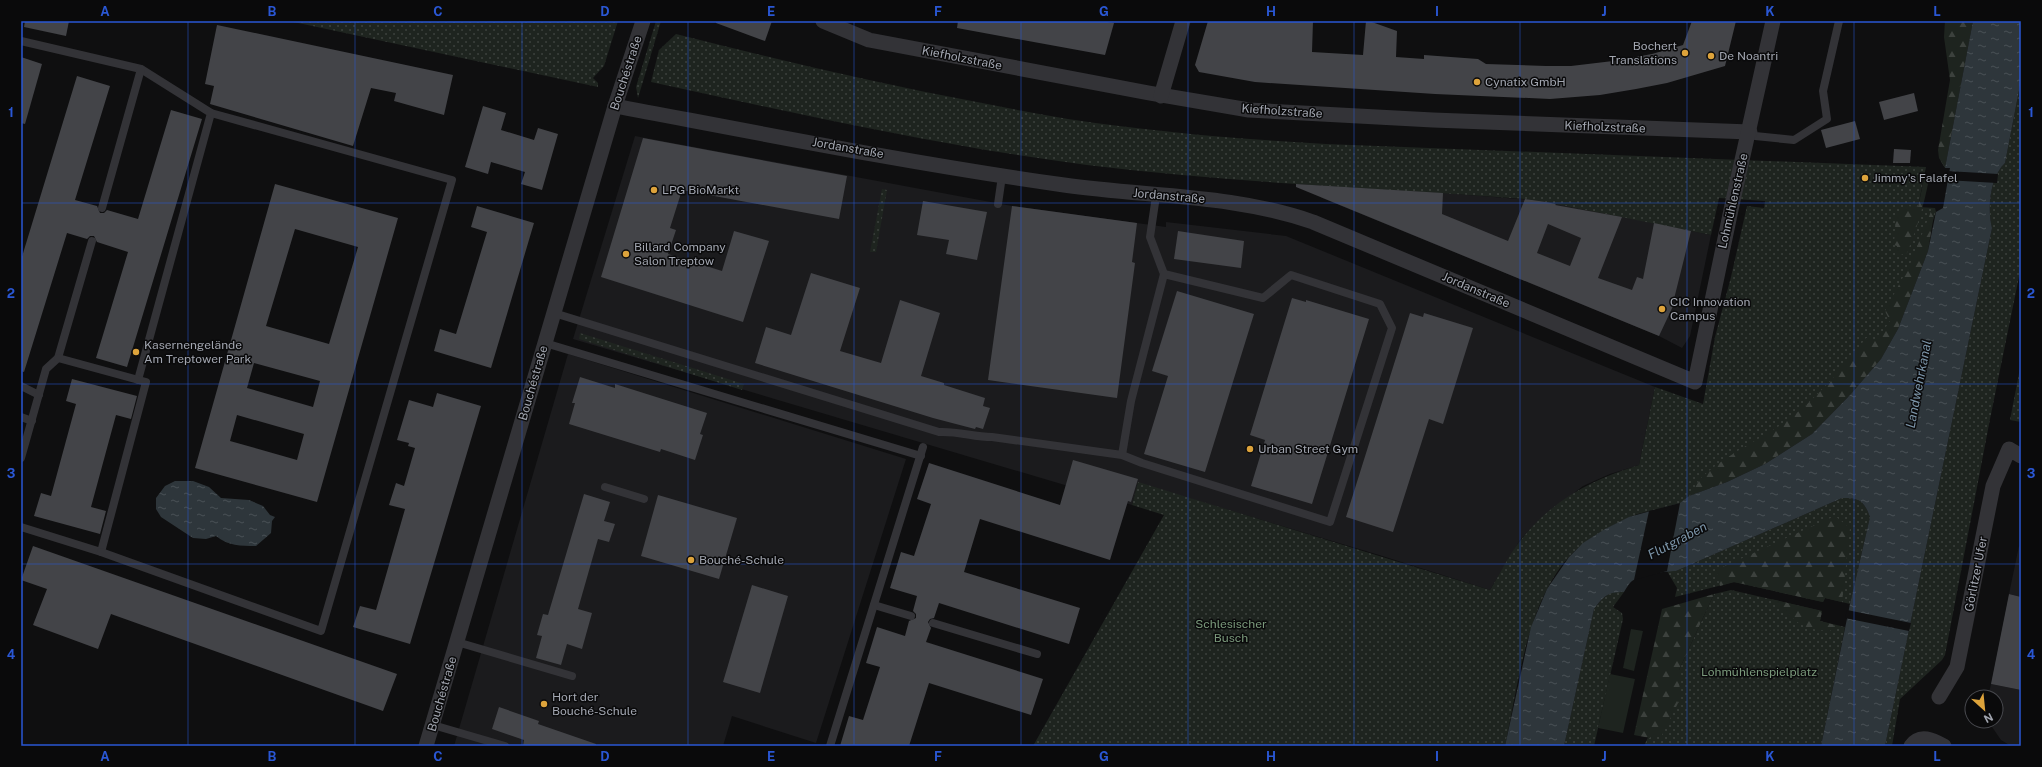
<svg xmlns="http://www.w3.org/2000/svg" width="2042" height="767" viewBox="0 0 2042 767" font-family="'Public Sans',sans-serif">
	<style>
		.built { fill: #1b1b1d }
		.grass { fill: url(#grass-dots) }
		.forest { fill: url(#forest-firs) }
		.garden { fill: #1e241f }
		.water { fill: url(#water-ripples) }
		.pier { fill: #0f0f10 }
		.building { fill: #434448; fill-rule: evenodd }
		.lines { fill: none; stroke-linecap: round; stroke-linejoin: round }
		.lane { stroke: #333337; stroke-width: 8 }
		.street { stroke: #333337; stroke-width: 15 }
		.grid { fill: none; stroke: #2a57d4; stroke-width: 1; stroke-opacity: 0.55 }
		.poi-dot { fill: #dda33b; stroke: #0a0a0b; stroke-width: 1.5 }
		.labels { text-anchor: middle; stroke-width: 3; stroke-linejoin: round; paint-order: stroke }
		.poi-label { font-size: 12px; fill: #a2a6b0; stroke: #0a0a0b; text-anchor: start }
		.street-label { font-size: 12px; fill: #a2a6b0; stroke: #0a0a0b }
		.park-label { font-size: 12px; fill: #7a997b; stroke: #0a0a0b }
		.water-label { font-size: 13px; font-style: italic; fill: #7b94a8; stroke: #0a0a0b }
		.neatline { fill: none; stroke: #2a57d4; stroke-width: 1.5 }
		.grid-label { font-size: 13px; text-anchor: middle; font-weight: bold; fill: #2a57d4 }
	</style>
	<defs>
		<pattern id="grass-dots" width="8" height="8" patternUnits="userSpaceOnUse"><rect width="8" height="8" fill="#1e241f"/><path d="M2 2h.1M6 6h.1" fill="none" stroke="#3c413d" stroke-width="1.8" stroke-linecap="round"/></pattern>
		<pattern id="forest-firs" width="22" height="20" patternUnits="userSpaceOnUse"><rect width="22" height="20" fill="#1e241f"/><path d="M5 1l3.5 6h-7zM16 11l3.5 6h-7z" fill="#3c413d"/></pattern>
		<pattern id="water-ripples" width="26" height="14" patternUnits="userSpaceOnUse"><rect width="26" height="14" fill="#2e363b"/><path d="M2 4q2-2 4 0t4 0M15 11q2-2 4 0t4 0" fill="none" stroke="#495055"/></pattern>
	</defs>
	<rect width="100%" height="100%" fill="#0f0f10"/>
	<g class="built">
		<polygon points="635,136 1012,206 1166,227 1166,222 1286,236 1655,387 1639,465 1610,474 1583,486 1537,522 1520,540 1490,590 1379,555 1138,483 1132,505 573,339"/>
		<polygon points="1308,185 1443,193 1546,201 1711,235 1690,336 1682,348 1659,336 1322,198"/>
		<polygon points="568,354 906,459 816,743 732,716 723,746 454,746"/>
		<polygon points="2019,546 2021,547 2021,597 2009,594"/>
		<polygon points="1991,684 2021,690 2021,746 2011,746 2001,740 1988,721 1996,721 1996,697 1988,697"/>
	</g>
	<g class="grass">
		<polygon points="289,21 618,21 604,66 593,78 598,83 598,87"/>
		<polygon points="656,21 661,21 638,98 636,87"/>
		<path d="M676,34C776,59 876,83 977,102C1007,108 1038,114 1068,119C1154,132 1239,139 1326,144L1926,167L1918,207L1935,208L1936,212L1881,359L1689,496L1683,502C1666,511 1645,509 1628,518C1613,525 1596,534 1583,544C1528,586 1519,682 1505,746H1033L1164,515L1132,505L1138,482L1490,590C1500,574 1508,556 1520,541C1551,501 1592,479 1639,465L1655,387L1703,404L1715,337L1731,277L1747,206L1764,208L1765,201L1719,198L1711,235L1546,202L1525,199C1379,188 1232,183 1087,165C940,146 795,113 651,82L659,50Z"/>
		<path d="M2021,80V267L1990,419L1945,655L1942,660L1900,699L1892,746H1885L1992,228C1987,208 1990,177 2005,163Z"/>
		<polygon points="882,189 887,190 876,252 870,252"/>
		<polygon points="580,333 744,384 742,390 579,339"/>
		<polygon points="2021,363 2021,422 2010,420"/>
		<path d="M1842,498C1860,498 1864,501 1870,517L1850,604L1825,598L1823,602L1734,582L1675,597L1677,588L1667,571H1676Z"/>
		<polygon points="1731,590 1822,611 1820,621 1845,627 1821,746 1644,746 1714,594"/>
		<polygon points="1611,592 1624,592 1613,607 1622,613 1623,619 1594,746 1564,746 1594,609 1601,600"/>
	</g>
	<g class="forest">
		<polygon points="1945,21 1973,21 1945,168 1939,158 1938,150 1950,80 1944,37"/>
		<path d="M1924,179H1929C1924,205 1917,228 1907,253L1897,256V246L1894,245L1896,213L1906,206L1918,207Z"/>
		<path d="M1935,208L1928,251L1898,329L1881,359L1850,395L1812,434L1765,464L1727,482L1689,496C1693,490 1697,483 1701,478C1726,454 1760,440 1788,420C1818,397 1843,368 1866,338L1877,340L1890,321L1885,311L1911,262L1932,209Z"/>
		<polygon points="1835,516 1850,528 1842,602 1825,598 1823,602 1734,582 1720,586 1716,570"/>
		<polygon points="1714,594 1679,670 1680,699 1661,737 1651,735 1650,738 1634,735 1662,609"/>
		<path d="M1771,599L1822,611L1820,621L1835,625L1830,631C1794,629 1797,618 1771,599Z"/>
	</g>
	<g class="garden">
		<polygon points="1631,629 1643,631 1634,671 1623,668"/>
		<polygon points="1610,674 1635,679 1623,733 1598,728"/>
	</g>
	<g class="water">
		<path d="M1973,21H2021V80L2005,163C1990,177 1987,208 1992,228L1885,746H1821L1850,604L1870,517C1864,501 1860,498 1842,498L1676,571C1666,571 1640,575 1632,581C1629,583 1626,589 1624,592C1607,592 1604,596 1594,609L1564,746H1505L1531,627L1547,589L1569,557L1583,543L1605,529L1629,517L1680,503L1689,496L1727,482L1765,464L1812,434L1850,395L1881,359L1898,329L1928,251L1936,212L1943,208L1950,168H1945Z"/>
		<path d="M175,481H193L209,487L221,498L249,500L263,506L270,515L275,517L272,521L271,533L256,546C241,546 228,546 216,536L206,539L193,538L161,517L156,509V498L165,486Z"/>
	</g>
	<g class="pier">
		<polygon points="1947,171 1998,174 1997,183 1946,180"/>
		<polygon points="1680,503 1667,571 1634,580 1649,511"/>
		<polygon points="1847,610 1911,623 1909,631 1845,618"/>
	</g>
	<g class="building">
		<polygon points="25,21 69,21 66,36 24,27"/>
		<polygon points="716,21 772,21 765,41 716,23"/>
		<polygon points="958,21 1101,21 1114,23 1105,55 957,28"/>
		<polygon points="1208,21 1313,21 1312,52 1363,55 1366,21 1369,21 1397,31 1396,57 1424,59 1424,55 1478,59 1486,64 1546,66 1571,66 1613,61 1652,54 1683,45 1692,21 1736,21 1725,66 1667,83 1636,89 1600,95 1550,99 1435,94 1255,82 1199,72 1195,65"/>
		<polygon points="217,25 453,75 444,115 394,101 396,93 371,88 353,146 210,104 214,86 205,84"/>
		<polygon points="21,57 42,64 25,124 21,123"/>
		<polygon points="77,76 110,86 75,200 97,206 100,213 104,213 107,210 138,219 171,110 202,119 127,367 96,358 128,252 97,242 94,236 90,236 87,239 67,233 24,372 21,371 21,260"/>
		<polygon points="1914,93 1918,111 1884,120 1879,102"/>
		<polygon points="483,106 506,113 501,130 534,140 538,128 558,134 542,190 521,184 525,172 491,162 488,174 465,167"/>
		<polygon points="1855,121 1860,139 1826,148 1821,130"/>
		<polygon points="643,138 847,176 839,219 682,190 670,228 676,230 668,254 722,271 734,231 769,241 743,322 601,277"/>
		<polygon points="1894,149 1911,150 1910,163 1893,163"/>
		<path d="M275,184L398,218L317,502L195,468ZM295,229L358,247L329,344L266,326ZM254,363L320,381L313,407L247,388ZM237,415L304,434L297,460L230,441Z"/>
		<path d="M1296,184L1443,193L1442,214L1508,241L1525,199L1546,202L1556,204L1555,205L1622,217L1598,278L1632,290L1637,277L1643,279L1654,223L1691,231L1673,303L1674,304L1659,336L1296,187ZM1548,224L1581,238L1570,266L1537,253Z"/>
		<polygon points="923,201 987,212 977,260 946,254 949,240 917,235"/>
		<polygon points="477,206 534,223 491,368 434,351 440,329 456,334 487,232 471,227"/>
		<polygon points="1012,206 1137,223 1132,262 1135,263 1117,398 988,380"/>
		<polygon points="1178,231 1244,241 1241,268 1174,259"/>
		<polygon points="811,273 860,288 840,351 881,363 900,300 940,313 921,376 944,383 944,385 985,398 983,406 990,408 983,429 976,427 975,429 933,418 755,363 766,327 791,335"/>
		<polygon points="1177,291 1254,314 1205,472 1144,454 1168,376 1152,371"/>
		<polygon points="1292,298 1306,302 1306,300 1369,319 1312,504 1251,486 1265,440 1250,435"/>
		<polygon points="1410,313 1423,317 1424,313 1473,328 1443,424 1429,419 1393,532 1346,517"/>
		<polygon points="580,377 615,388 615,384 707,413 700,434 703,435 695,460 661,449 660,452 569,424 575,403 572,403"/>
		<polygon points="72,379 137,396 131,419 116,415 91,507 106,511 100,534 34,516 41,493 51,496 76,404 66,401"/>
		<polygon points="437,393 481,406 410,644 353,627 360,606 376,610 405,509 389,505 396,483 404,486 415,448 408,446 409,443 397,440 409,400 433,407"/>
		<polygon points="1073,460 1138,479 1131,502 1128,501 1110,560 980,519 964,572 1080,608 1069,644 939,603 934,618 930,619 928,622 931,628 926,642 1043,679 1031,715 929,683 909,746 840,746 849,716 863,720 880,667 866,663 877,627 905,636 909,621 916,618 916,614 913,611 917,596 890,588 901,552 914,556 931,504 917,499 929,463 1060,505"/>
		<polygon points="584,494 610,502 604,521 615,524 609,542 598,539 578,609 592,613 582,649 567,644 561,665 536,658 542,636 537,635 543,614 548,615"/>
		<polygon points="658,495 737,518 719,579 641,556"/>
		<polygon points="33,546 397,674 383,711 111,614 98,649 33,625 47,589 21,580"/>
		<polygon points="752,585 788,596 760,693 723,682"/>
		<polygon points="2009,594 2021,597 2021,690 1991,684"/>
		<polygon points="499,707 539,721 538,724 596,744 596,746 523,746 524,740 492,729"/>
	</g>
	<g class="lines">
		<g class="lane">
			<polyline points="21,41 141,69 211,113 138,380"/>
			<polyline points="1750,132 1755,136 1794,140 1827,119 1823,91 1839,21"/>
			<polyline points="1156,196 1150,237 1164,274"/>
			<polyline points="998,204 1002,176"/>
			<polyline points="102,208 141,69"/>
			<path d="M554,313L939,432C959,431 973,437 992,437L1122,455L1131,401L1164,274L1263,298L1291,275L1380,304L1392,328L1330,522L1142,463L1122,455"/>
			<polyline points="545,343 921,456"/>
			<polyline points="21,386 39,395"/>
			<polyline points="21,417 32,421"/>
			<polyline points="21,458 46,369 58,358 92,241"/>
			<polyline points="605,487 644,499"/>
			<polyline points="21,527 101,552 146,382 58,358"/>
			<polyline points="101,552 321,631 452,180 211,113"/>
			<polyline points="874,605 911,616"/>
			<polyline points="933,623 1037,654"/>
			<polyline points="457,642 572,676"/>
			<polyline points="433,725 505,746"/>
			<polyline points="830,746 923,447"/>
		</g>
		<g class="street">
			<polyline points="823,21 869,40 1149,93 1249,110 1433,120 1750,132"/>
			<polyline points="1161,96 1183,21"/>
			<path d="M615,106C764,134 914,164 1064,185C1148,197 1233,194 1313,222L1695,382L1732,205L1773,21"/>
			<polyline points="1939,697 1957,667 1993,486 2009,449 2021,456"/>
			<polyline points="426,746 615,106 643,21"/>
			<path d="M1911,746C1920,733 1933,740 1944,746"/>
		</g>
	</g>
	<path class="grid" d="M188,21V746M355,21V746M522,21V746M688,21V746M854,21V746M1021,21V746M1188,21V746M1354,21V746M1520,21V746M1687,21V746M1854,21V746M21,203H2021M21,384H2021M21,564H2021"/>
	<g class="poi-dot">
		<circle cx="1685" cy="53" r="4"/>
		<circle cx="1711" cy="56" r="4"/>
		<circle cx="1477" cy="82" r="4"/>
		<circle cx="1865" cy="178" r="4"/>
		<circle cx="654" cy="190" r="4"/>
		<circle cx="626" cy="254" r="4"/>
		<circle cx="1662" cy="309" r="4"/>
		<circle cx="136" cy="352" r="4"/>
		<circle cx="1250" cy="449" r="4"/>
		<circle cx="691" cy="560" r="4"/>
		<circle cx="544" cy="704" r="4"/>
	</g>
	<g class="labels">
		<g class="poi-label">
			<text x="1677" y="50" text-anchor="end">Bochert<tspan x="1677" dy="14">Translations</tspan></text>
			<text x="1719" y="60">De Noantri</text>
			<text x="1485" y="86">Cynatix GmbH</text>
			<text x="1873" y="182">Jimmy's Falafel</text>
			<text x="662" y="194">LPG BioMarkt</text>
			<text x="634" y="251">Billard Company<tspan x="634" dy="14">Salon Treptow</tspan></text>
			<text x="1670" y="306">CIC Innovation<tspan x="1670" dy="14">Campus</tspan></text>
			<text x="144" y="349">Kasernengelände<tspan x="144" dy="14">Am Treptower Park</tspan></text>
			<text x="1258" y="453">Urban Street Gym</text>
			<text x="699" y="564">Bouché-Schule</text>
			<text x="552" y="701">Hort der<tspan x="552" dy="14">Bouché-Schule</tspan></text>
		</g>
		<g class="street-label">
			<text transform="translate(962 58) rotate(11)" y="4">Kiefholzstraße</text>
			<text transform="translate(626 73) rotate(-72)" y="4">Bouchéstraße</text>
			<text transform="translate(1282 111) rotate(4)" y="4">Kiefholzstraße</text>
			<text transform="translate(1605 127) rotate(2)" y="4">Kiefholzstraße</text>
			<text transform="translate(848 148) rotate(10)" y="4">Jordanstraße</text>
			<text transform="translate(1169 196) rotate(5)" y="4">Jordanstraße</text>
			<text transform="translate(1733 201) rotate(-77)" y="4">Lohmühlenstraße</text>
			<text transform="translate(1476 290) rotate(23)" y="4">Jordanstraße</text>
			<text transform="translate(533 383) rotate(-74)" y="4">Bouchéstraße</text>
			<text transform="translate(1976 574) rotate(-79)" y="4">Görlitzer Ufer</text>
			<text transform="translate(442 694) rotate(-74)" y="4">Bouchéstraße</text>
		</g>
		<g class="park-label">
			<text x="1231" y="628">Schlesischer<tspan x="1231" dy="14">Busch</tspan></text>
			<text x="1759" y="676">Lohmühlenspielplatz</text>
		</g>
		<g class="water-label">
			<text transform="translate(1918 384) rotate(-79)" y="5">Landwehrkanal</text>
			<text transform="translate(1677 540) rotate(-28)" y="5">Flutgraben</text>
		</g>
	</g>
	<rect width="2042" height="767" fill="none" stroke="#0a0a0b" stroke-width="44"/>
	<g transform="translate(1984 709) rotate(153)"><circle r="19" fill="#0a0a0b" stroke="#47484d"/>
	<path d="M0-3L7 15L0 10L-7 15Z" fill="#dda33b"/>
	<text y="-6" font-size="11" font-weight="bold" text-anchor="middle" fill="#a2a6b0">N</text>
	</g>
	<rect x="22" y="22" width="1998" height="723" class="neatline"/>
	<g class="grid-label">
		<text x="105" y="16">A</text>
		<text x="272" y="16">B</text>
		<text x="438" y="16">C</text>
		<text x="605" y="16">D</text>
		<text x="771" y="16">E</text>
		<text x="938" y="16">F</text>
		<text x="1104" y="16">G</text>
		<text x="1271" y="16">H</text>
		<text x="1437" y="16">I</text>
		<text x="1604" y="16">J</text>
		<text x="1770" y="16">K</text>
		<text x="1937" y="16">L</text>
		<text x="11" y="117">1</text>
		<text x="2031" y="117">1</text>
		<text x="11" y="298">2</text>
		<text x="2031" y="298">2</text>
		<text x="11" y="478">3</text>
		<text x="2031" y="478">3</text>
		<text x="11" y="659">4</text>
		<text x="2031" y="659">4</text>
		<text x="105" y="761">A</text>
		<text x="272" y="761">B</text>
		<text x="438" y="761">C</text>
		<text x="605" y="761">D</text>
		<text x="771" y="761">E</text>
		<text x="938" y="761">F</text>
		<text x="1104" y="761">G</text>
		<text x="1271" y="761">H</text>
		<text x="1437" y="761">I</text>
		<text x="1604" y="761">J</text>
		<text x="1770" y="761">K</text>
		<text x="1937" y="761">L</text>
	</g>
</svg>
